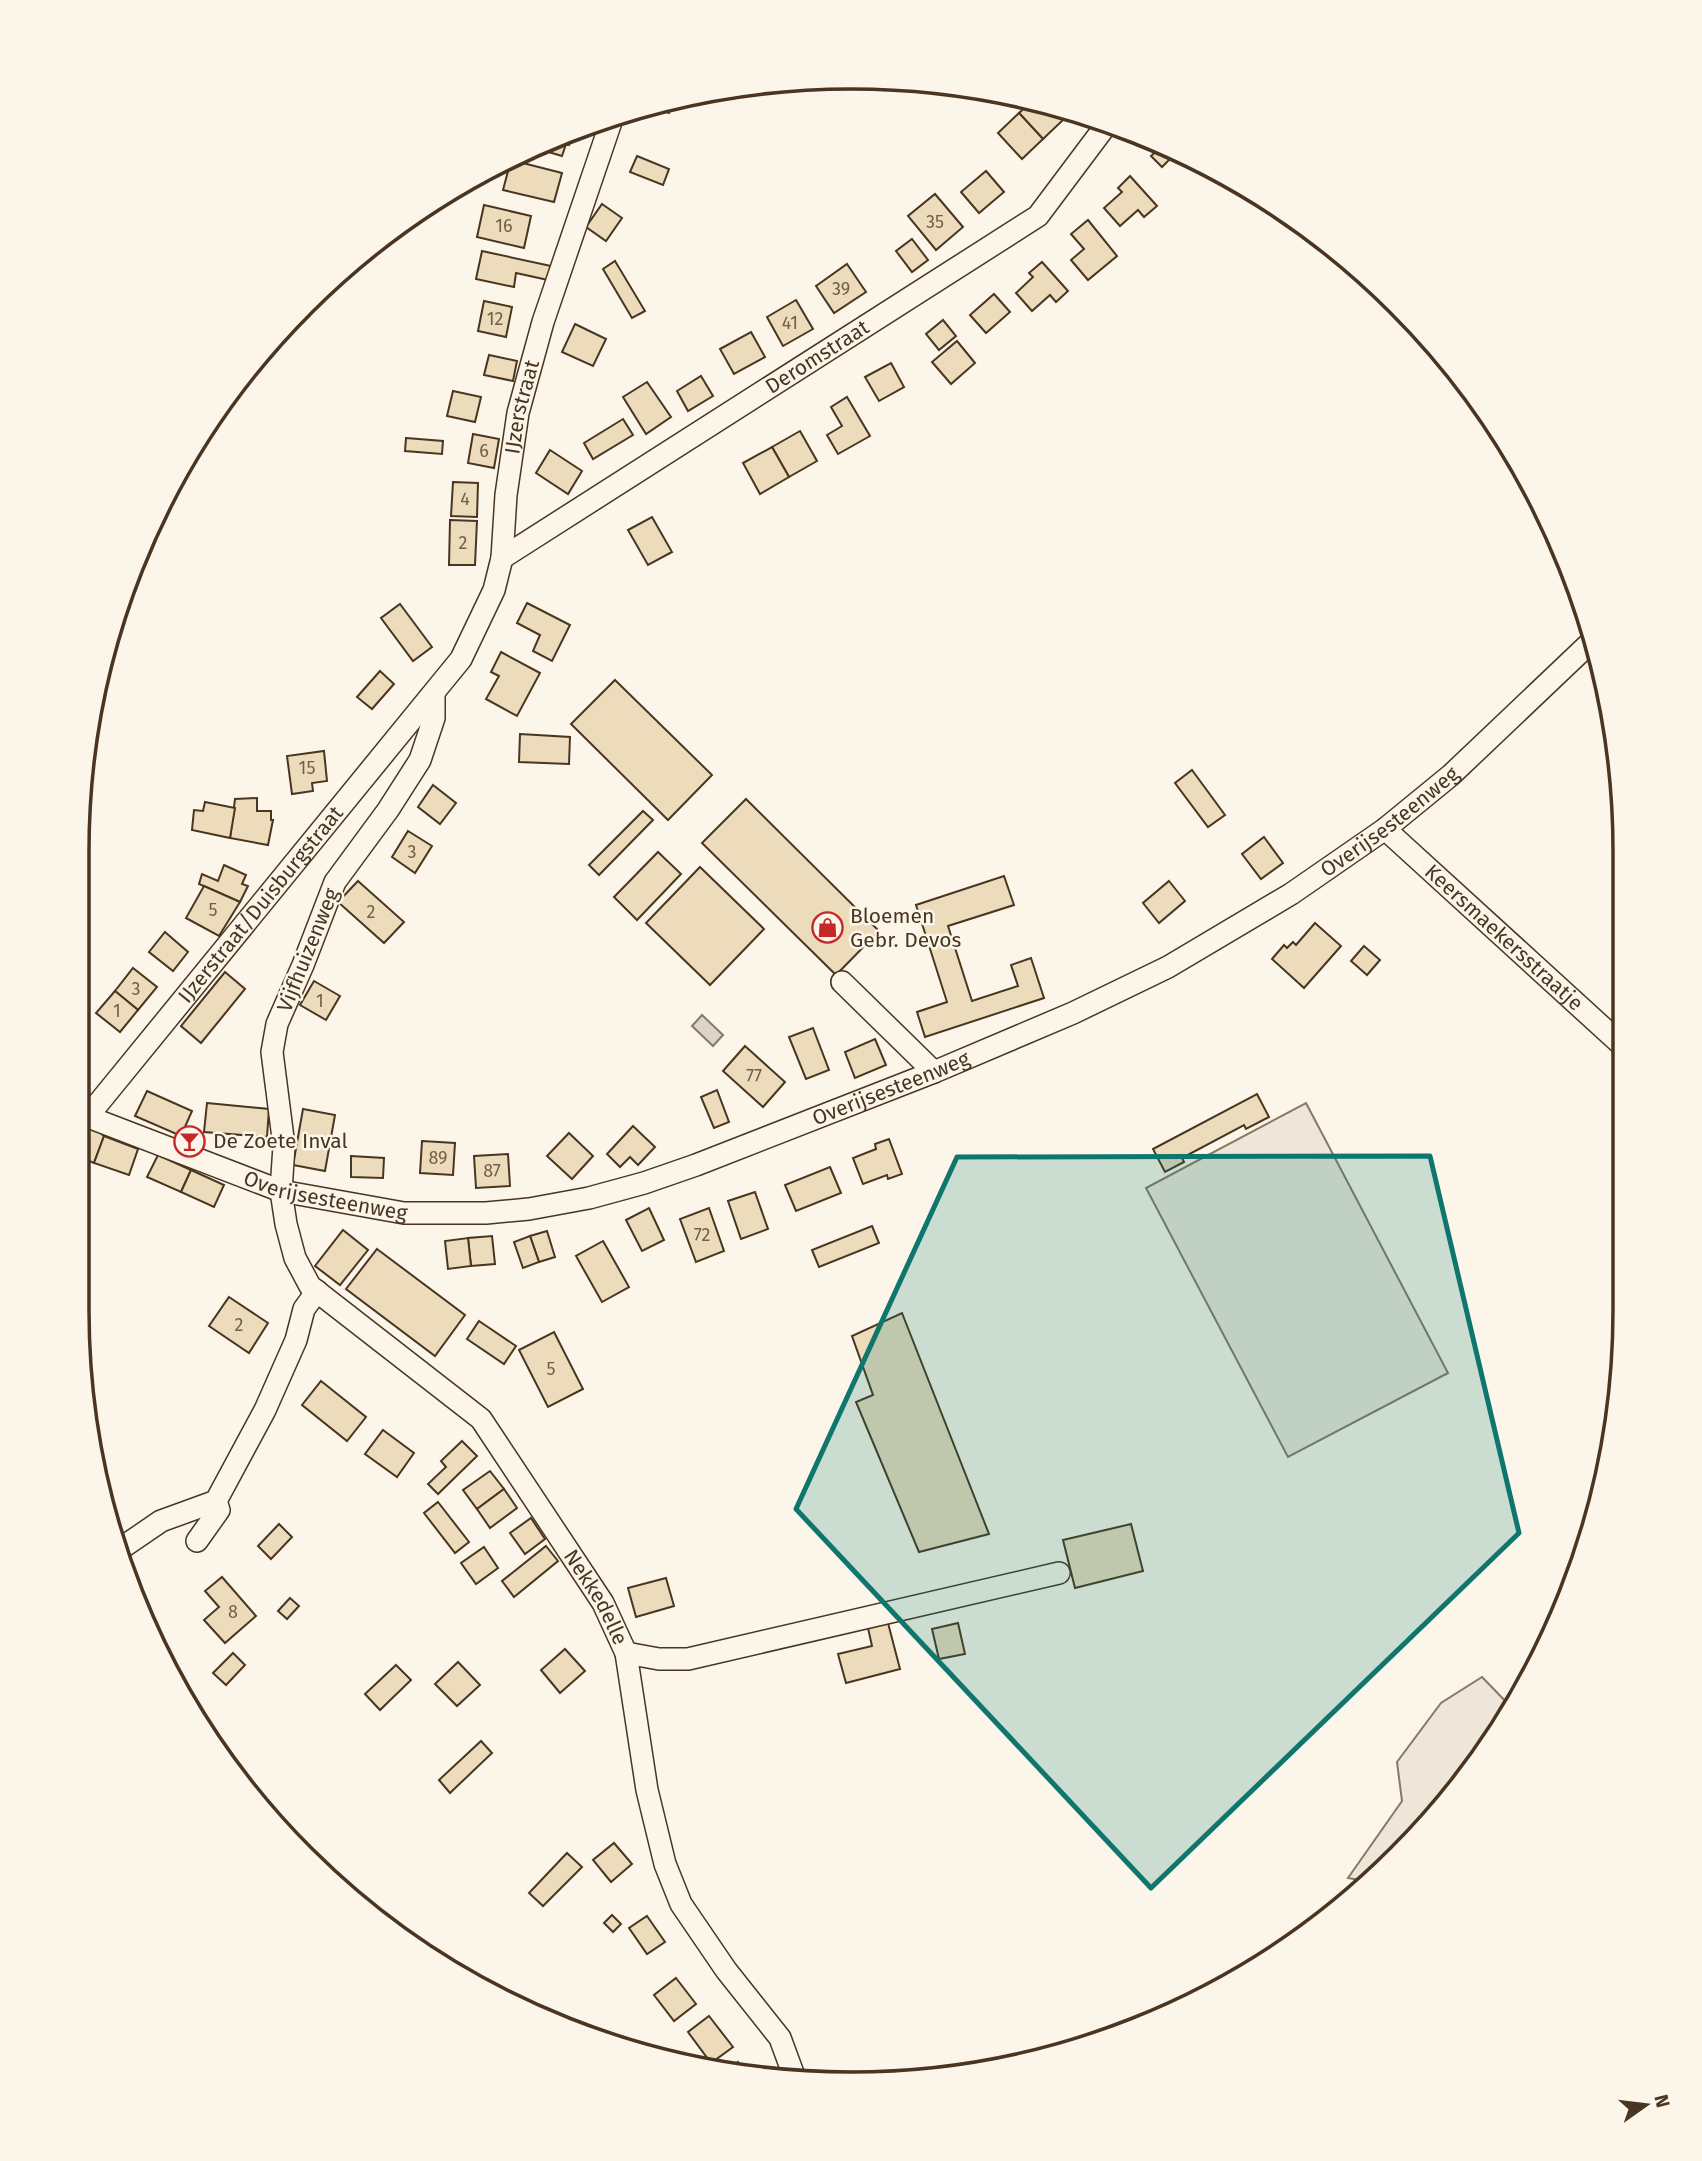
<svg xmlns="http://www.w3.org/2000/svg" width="1702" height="2161" viewBox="0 0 1702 2161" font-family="'Fira Sans',sans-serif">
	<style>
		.green { fill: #ede6d9; stroke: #887966; stroke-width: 2 }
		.water { fill: #dcd4c6; stroke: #887966; stroke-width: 2 }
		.building { fill: #ecdcbc; stroke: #4a3520; stroke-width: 2 }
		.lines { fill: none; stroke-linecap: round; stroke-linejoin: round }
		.minor-casing { stroke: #4a3520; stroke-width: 24 }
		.minor { stroke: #fbf6e9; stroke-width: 21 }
		.marked { fill: #0f766e; fill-opacity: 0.2; stroke: #0f766e; stroke-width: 5; stroke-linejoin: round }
		.labels { text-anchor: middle; stroke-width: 5; stroke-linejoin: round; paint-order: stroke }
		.number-label { font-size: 18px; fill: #725f47 }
		.street-label { font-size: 21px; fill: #4a3520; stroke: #fbf6e9 }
		.poi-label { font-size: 21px; fill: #4a3520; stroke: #fbf6e9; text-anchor: start }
		.rim { fill: none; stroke: #4a3520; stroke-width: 3.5 }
	</style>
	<rect width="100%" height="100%" fill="#fbf6e9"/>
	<g class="green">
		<polygon points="1306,1103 1448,1373 1288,1457 1146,1188"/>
		<polygon points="1482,1677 1512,1708 1494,1740 1456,1784 1426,1811 1365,1881 1348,1878 1402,1801 1397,1762 1441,1703"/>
	</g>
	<polygon class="water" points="702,1015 723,1035 713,1046 692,1026"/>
	<g class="building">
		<polygon points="1033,100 1050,103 1064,119 1043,139 1019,113"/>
		<polygon points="673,102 669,113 651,107"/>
		<polygon points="1019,113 1043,139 1022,159 998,133"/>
		<polygon points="573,131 569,145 566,144 562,156 535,148"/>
		<polygon points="1157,143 1178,151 1162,167 1151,156 1161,147"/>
		<polygon points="637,156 669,169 663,185 630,172"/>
		<polygon points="511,160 562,173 554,202 503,190"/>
		<polygon points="986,171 1004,192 979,213 961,192"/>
		<polygon points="1130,176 1157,206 1144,217 1138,210 1120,226 1104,208 1122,192 1118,188"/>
		<polygon points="935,194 963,227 936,250 908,216"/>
		<polygon points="602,204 622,218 606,241 586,227"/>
		<polygon points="484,205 531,216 524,248 477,237"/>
		<polygon points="1088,220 1117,256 1088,280 1071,260 1084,249 1071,234"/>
		<polygon points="912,239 928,260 912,272 896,251"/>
		<polygon points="482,251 551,266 548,280 516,273 514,287 476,279"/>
		<polygon points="615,261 645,311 632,318 603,269"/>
		<polygon points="1042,262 1068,291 1056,302 1050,295 1032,311 1016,293 1033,277 1029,273"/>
		<polygon points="847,264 866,292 834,313 816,286"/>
		<polygon points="994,294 1010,312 986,333 970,315"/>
		<polygon points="796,300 813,329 783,346 767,317"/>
		<polygon points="484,301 512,307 506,337 478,331"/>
		<polygon points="943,320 956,336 939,350 926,334"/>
		<polygon points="575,324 606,339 593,366 562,352"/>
		<polygon points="751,332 765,357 734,374 720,349"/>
		<polygon points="957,341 975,363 951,384 932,362"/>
		<polygon points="489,355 517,361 513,381 484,375"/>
		<polygon points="891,363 904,387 879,401 865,377"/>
		<polygon points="701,376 713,396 688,411 677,391"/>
		<polygon points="647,382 671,417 646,434 623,397"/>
		<polygon points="453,391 481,397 475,422 447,416"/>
		<polygon points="847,397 870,436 838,454 827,435 842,426 831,407"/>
		<polygon points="623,419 633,435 593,459 584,443"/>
		<polygon points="800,431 817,461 789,477 772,447"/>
		<polygon points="473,434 499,439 494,468 468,463"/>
		<polygon points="406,438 443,441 442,454 405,451"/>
		<polygon points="772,447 789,477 760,494 743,463"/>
		<polygon points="550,450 582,471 568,494 536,473"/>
		<polygon points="453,482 478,483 477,517 451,516"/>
		<polygon points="652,517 672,552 648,565 628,530"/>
		<polygon points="450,520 477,521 475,565 449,565"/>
		<polygon points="527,603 570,625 552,661 533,651 540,635 517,623"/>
		<polygon points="400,604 432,647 413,661 381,618"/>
		<polygon points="501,652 540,673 517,716 486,699 499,676 491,672"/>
		<polygon points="380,671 394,684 372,709 357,697"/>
		<polygon points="615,680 712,775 668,820 571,724"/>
		<polygon points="520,734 570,737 569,764 519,762"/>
		<polygon points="324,751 327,781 312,783 313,791 292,794 287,756"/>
		<polygon points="1192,770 1225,815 1208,827 1175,783"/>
		<polygon points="433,785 456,803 440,824 418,807"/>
		<polygon points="257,798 257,811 271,811 271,820 273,820 268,845 230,838 235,799"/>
		<polygon points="746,799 879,931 836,975 702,843"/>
		<polygon points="205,802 235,808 230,838 192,830 194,810 203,811"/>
		<polygon points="643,811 653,820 599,875 589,865"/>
		<polygon points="408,831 432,846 415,873 392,857"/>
		<polygon points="1264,837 1283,863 1261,879 1242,854"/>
		<polygon points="658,852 681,874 637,920 614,897"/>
		<polygon points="224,865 246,875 242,884 248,886 240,902 199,884 202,874 218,881"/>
		<polygon points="700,867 764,929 710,985 646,923"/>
		<polygon points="1004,876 1014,905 948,926 972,1001 1018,986 1011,965 1031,958 1044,998 925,1037 917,1012 947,1002 916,905"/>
		<polygon points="358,881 404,922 384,943 338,902"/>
		<polygon points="1169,881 1185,901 1159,923 1143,903"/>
		<polygon points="204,886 240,902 219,936 186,918"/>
		<polygon points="1315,923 1341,946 1304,988 1272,959 1284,945 1287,948 1293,942 1296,945"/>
		<polygon points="165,932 188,952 173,971 149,952"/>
		<polygon points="1364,946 1380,960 1367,975 1351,961"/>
		<polygon points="133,968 157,987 138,1010 115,991"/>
		<polygon points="225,972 245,989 201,1043 181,1026"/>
		<polygon points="314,981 340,996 326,1020 300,1005"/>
		<polygon points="115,991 138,1010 120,1032 96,1013"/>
		<polygon points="813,1028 829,1070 806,1079 789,1037"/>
		<polygon points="78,1036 88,1039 81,1069 78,1069"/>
		<polygon points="875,1039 886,1065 855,1078 845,1052"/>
		<polygon points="745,1046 785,1082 763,1107 723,1071"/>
		<polygon points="717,1090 729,1122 714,1128 701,1097"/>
		<polygon points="147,1091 192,1111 181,1136 135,1116"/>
		<polygon points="1257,1094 1269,1117 1246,1129 1244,1125 1182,1158 1184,1162 1165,1172 1153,1149"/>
		<polygon points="207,1103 269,1109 267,1137 204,1132"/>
		<polygon points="303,1109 335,1115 325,1171 293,1165"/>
		<polygon points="78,1114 104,1136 94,1163 77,1156"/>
		<polygon points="633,1126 655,1147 638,1165 630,1157 620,1167 607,1154"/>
		<polygon points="569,1133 593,1156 572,1179 547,1156"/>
		<polygon points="104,1136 138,1149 129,1175 94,1163"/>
		<polygon points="889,1139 902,1174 888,1179 887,1175 863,1184 853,1158 876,1149 875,1144"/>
		<polygon points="422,1141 455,1143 453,1175 420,1173"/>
		<polygon points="508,1154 510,1186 476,1188 474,1156"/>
		<polygon points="158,1155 191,1170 181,1192 147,1177"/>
		<polygon points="351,1156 384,1158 383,1178 351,1177"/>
		<polygon points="830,1167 841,1193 796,1211 785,1185"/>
		<polygon points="191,1170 224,1185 214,1207 181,1192"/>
		<polygon points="755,1192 768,1229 741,1239 728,1201"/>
		<polygon points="649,1208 664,1240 642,1251 626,1220"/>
		<polygon points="709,1208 724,1251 696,1262 680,1219"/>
		<polygon points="872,1226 879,1243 819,1267 812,1250"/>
		<polygon points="343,1230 368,1250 340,1285 315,1266"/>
		<polygon points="547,1231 555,1257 539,1262 530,1236"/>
		<polygon points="492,1236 495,1264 471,1266 468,1238"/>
		<polygon points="530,1236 539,1262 523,1268 514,1242"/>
		<polygon points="468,1238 471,1266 448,1269 445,1241"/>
		<polygon points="603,1241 629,1287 602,1302 576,1256"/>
		<polygon points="377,1249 465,1315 435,1356 346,1289"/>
		<polygon points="229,1297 268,1323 249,1353 209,1326"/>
		<polygon points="902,1313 989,1534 919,1552 856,1402 873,1395 852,1336"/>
		<polygon points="479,1321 516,1346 504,1364 467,1339"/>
		<polygon points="554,1332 583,1389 548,1407 519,1350"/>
		<polygon points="321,1381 366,1417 347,1441 302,1405"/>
		<polygon points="383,1430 414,1453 397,1477 365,1454"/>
		<polygon points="462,1441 477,1456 438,1494 428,1484 446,1467 441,1461"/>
		<polygon points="490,1471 504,1489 477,1509 463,1490"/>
		<polygon points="504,1489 517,1508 490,1528 477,1509"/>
		<polygon points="438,1502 469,1542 455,1553 424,1513"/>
		<polygon points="531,1518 545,1539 525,1554 510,1533"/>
		<polygon points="279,1524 292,1537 271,1559 258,1546"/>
		<polygon points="1131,1524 1143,1571 1075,1588 1063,1540"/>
		<polygon points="546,1546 558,1561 514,1597 502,1581"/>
		<polygon points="484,1547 498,1568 476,1584 461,1563"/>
		<polygon points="222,1577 256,1616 225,1643 204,1620 219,1607 205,1591"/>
		<polygon points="666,1578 674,1606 636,1617 628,1588"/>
		<polygon points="290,1598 299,1606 287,1619 278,1611"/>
		<polygon points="888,1623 900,1669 846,1683 838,1654 872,1646 868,1628"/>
		<polygon points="958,1623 965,1654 939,1659 932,1629"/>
		<polygon points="565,1649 585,1671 560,1693 541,1670"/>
		<polygon points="233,1653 245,1665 226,1685 213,1673"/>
		<polygon points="458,1662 480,1685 457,1706 435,1684"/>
		<polygon points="396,1665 411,1680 380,1710 365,1694"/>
		<polygon points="481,1741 492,1753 450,1793 439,1780"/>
		<polygon points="614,1843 632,1864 611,1882 593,1860"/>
		<polygon points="567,1853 582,1867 543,1906 529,1893"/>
		<polygon points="612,1915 621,1924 613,1932 604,1923"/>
		<polygon points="647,1916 665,1942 647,1954 629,1928"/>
		<polygon points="676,1978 696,2004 674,2021 654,1995"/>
		<polygon points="709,2016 733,2047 711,2063 688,2032"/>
		<polygon points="738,2062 744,2070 730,2068"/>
	</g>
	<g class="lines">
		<defs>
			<g id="minor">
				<path id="s1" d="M502,558L1038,216L1107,124"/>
				<path id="s2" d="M434,694V718L420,760L388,810L335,882L303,965L277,1024L272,1052L284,1146L281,1191L286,1224L295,1258L310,1286L481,1419L603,1603L626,1653L647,1790L665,1864L681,1904L726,1970L780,2038L794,2076"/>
				<path id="s3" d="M1385,829L1624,1047"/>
				<polyline points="842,982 934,1072"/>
				<path id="s4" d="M78,1113L281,1191L404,1213H486L529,1209L589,1198L644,1183L696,1165L934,1072L1073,1013L1168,967L1291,894L1385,829L1451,775L1592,641"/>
				<path id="s5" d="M88,1116L461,659L494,590L502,558L506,495L518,413L543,322L613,116"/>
				<polyline points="197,1541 219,1510 216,1501"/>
				<polyline points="120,1549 161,1521 216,1501 265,1410 296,1340 304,1309 317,1291"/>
				<polyline points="626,1653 659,1659 688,1659 1059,1573"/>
			</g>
		</defs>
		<use href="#minor" class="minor-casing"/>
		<use href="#minor" class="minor"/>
	</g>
	<path class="marked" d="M1430,1156L1519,1533L1151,1888L796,1509L957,1157Z"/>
	<defs>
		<symbol id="shop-ring" viewBox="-11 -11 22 22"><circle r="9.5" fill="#fbf6e9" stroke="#c62828" stroke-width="1.5"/><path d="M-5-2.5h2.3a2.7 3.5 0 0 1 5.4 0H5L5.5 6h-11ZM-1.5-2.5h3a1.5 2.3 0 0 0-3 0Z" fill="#c62828"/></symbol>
		<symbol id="bar-ring" viewBox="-11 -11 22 22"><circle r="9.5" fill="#fbf6e9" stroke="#c62828" stroke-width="1.5"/><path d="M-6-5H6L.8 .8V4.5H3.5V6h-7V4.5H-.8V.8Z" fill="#c62828"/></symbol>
	</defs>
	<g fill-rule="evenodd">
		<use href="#shop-ring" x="810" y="910" width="35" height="35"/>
		<use href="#bar-ring" x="172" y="1124" width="35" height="35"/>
	</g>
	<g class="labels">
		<g class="number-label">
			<text x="935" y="228">35</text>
			<text x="504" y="232">16</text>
			<text x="841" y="295">39</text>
			<text x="495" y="325">12</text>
			<text x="790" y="329">41</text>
			<text x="484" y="457">6</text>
			<text x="465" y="505">4</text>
			<text x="463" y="549">2</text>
			<text x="307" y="774">15</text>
			<text x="412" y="858">3</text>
			<text x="213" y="916">5</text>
			<text x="371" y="918">2</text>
			<text x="136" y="995">3</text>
			<text x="320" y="1007">1</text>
			<text x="117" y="1017">1</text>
			<text x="754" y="1082">77</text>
			<text x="438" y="1164">89</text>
			<text x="492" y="1177">87</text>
			<text x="702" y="1241">72</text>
			<text x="239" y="1331">2</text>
			<text x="551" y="1375">5</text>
			<text x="233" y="1618">8</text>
		</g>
		<g class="street-label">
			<text dy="7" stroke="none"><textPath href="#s1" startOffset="374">Deromstraat</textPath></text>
			<text dy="7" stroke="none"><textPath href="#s5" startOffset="852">IJzerstraat</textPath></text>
			<text dy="7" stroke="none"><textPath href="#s4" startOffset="1418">Overijsesteenweg</textPath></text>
			<text dy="7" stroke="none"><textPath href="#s5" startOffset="273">IJzerstraat/Duisburgstraat</textPath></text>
			<text dy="7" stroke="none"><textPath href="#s3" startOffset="161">Keersmaekersstraatje</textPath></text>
			<text transform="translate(308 950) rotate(-68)" y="7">Vijfhuizenweg</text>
			<text dy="7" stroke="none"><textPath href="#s4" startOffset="850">Overijsesteenweg</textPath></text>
			<text dy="7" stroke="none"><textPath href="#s4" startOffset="262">Overijsesteenweg</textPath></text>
			<text dy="7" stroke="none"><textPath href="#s2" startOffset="1068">Nekkedelle</textPath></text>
		</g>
		<g class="poi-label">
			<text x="850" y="923">Bloemen<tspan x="850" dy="24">Gebr. Devos</tspan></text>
			<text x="213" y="1148">De Zoete Inval</text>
		</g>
	</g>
	<path d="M0 0H1702V2161H0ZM851 89H851A762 762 0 0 1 1613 851V1310A762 762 0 0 1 851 2072H851A762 762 0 0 1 89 1310V851A762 762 0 0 1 851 89Z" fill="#fbf6e9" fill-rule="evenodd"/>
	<path class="rim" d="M851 89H851A762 762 0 0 1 1613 851V1310A762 762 0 0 1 851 2072H851A762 762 0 0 1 89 1310V851A762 762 0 0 1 851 89Z"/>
	<g transform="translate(1646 2105) rotate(76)" stroke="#fbf6e9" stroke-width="5" paint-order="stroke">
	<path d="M0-5L12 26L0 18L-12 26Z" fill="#4a3520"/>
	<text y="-10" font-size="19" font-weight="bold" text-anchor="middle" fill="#4a3520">N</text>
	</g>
</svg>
